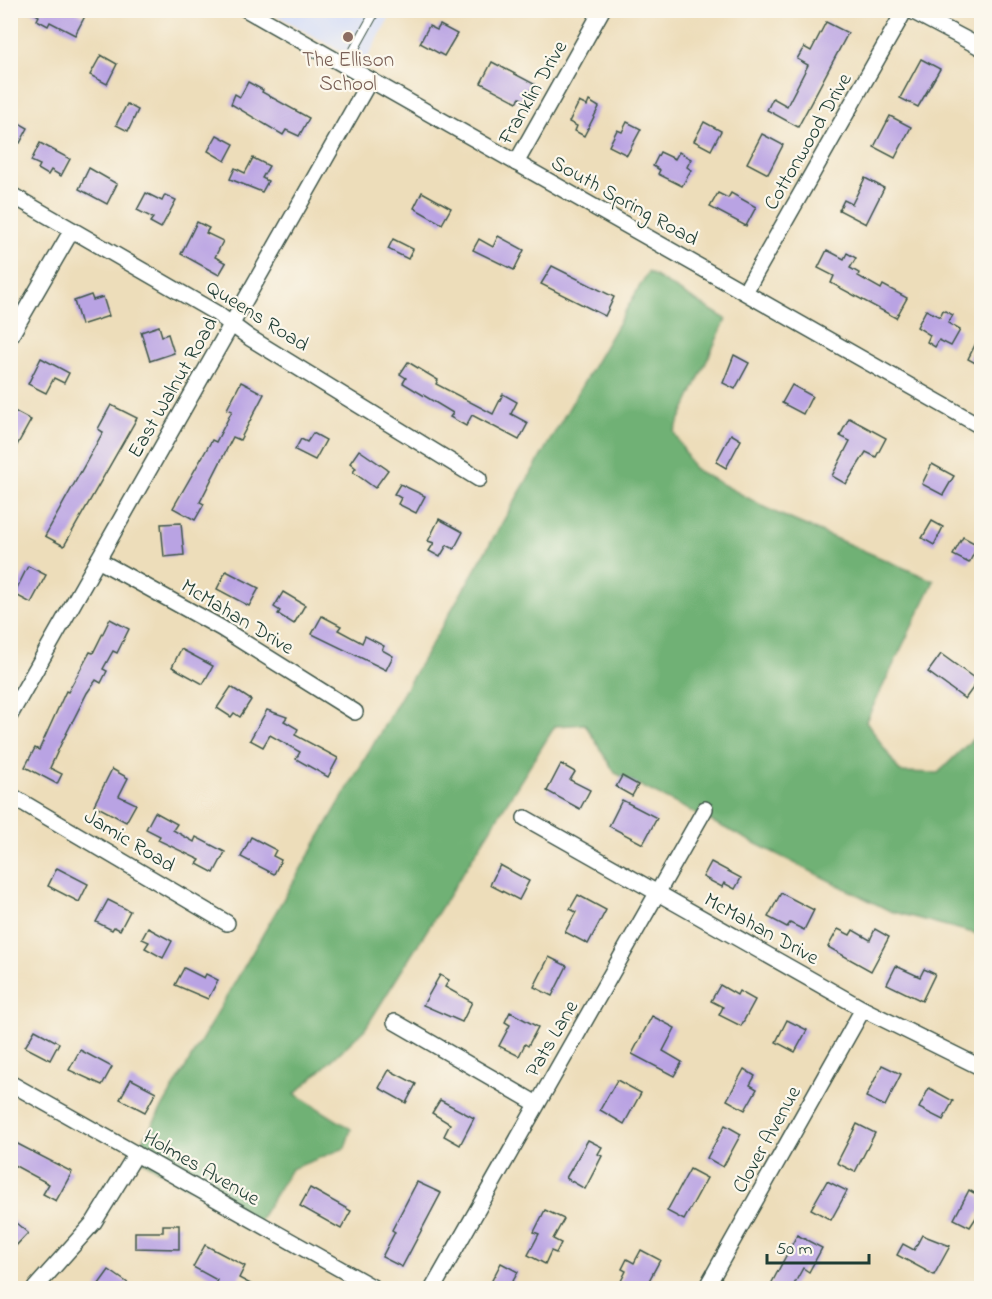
<svg xmlns="http://www.w3.org/2000/svg" width="992" height="1299" viewBox="0 0 992 1299" font-family="'Indie Flower',sans-serif">
	<style>
		.built { fill: #d0daf9 }
		.forest { fill: #6fb174; stroke: #477754; stroke-width: 1.5 }
		.building { fill: #b9a3e3 }
		.lines { fill: none; stroke-linecap: round; stroke-linejoin: round }
		.lane-casing { stroke: #3e5548; stroke-width: 10 }
		.street-casing { stroke: #3e5548; stroke-width: 18 }
		.lane { stroke: #fff; stroke-width: 8 }
		.street { stroke: #fff; stroke-width: 15 }
		.education-dot { fill: #8d6e63; stroke: #fbf7ec; stroke-width: 2 }
		.labels { text-anchor: middle; stroke-width: 4.5; stroke-linejoin: round; paint-order: stroke }
		.education-label { font-size: 21px; fill: #785e54; stroke: #fbf7ec }
		.street-label { font-size: 21px; fill: #1f3d34; stroke: #fbf7ec }
	</style>
	<rect width="100%" height="100%" fill="#fbf7ec"/>
	<filter id="ink" filterUnits="userSpaceOnUse"><feTurbulence type="fractalNoise" baseFrequency=".0167" numOctaves="2"/><feDisplacementMap in="SourceGraphic" scale="12" xChannelSelector="R" yChannelSelector="G"/><feConvolveMatrix kernelMatrix="1 2 1 2 8 2 1 2 1" color-interpolation-filters="sRGB"/></filter>
	<filter id="wash" filterUnits="userSpaceOnUse"><feTurbulence type="fractalNoise" baseFrequency=".008" numOctaves="4" result="noise"/><feDisplacementMap in="SourceGraphic" scale="24" xChannelSelector="R" yChannelSelector="G"/><feGaussianBlur stdDeviation="1.35" result="paint"/><feColorMatrix in="noise" values="0 0 0 0 0 0 0 0 0 0 0 0 0 0 0 0 0 1.4 0 .05"/><feComposite in="paint" operator="in"/></filter>
	<g filter="url(#wash)">
		<rect width="100%" height="100%" fill="#edddba"/>
		<polygon class="built" points="269,11 393,11 364,64"/>
		<polygon class="forest" points="648,272 726,319 674,432 694,469 774,512 934,581 866,721 900,772 938,773 981,731 981,935 890,911 615,773 585,724 555,726 365,1029 295,1094 351,1129 345,1148 291,1169 256,1226 134,1156"/>
		<g id="blocks">
			<g class="building">
				<polygon points="29,10 74,10 85,16 75,35 50,22 48,26 37,20 39,16"/>
				<polygon points="826,22 848,33 798,127 767,110 773,98 787,106 808,65 797,59 804,47 811,51"/>
				<polygon points="440,25 457,34 444,56 420,43 429,26 437,30"/>
				<polygon points="101,55 117,64 107,84 90,75"/>
				<polygon points="921,59 940,69 918,107 900,98"/>
				<polygon points="492,62 534,84 525,101 520,98 517,102 481,83"/>
				<polygon points="248,82 263,90 262,92 309,118 299,136 286,130 283,135 231,104 235,94 240,97"/>
				<polygon points="589,101 599,107 584,136 575,131 577,126 569,122 579,102 587,106"/>
				<polygon points="127,104 138,110 128,131 116,125"/>
				<polygon points="890,116 911,127 895,158 874,147"/>
				<polygon points="10,118 28,128 20,143 10,138"/>
				<polygon points="627,122 641,129 627,155 609,146 617,130 622,132"/>
				<polygon points="704,122 721,131 711,150 694,141"/>
				<polygon points="762,134 783,145 768,174 747,163"/>
				<polygon points="217,135 234,144 225,161 208,151"/>
				<polygon points="40,143 70,159 61,176 51,170 48,175 38,169 40,165 31,161"/>
				<polygon points="660,152 675,159 679,152 691,159 687,167 691,170 682,186 658,174 660,170 653,166"/>
				<polygon points="253,158 269,166 262,178 268,181 262,192 230,179 235,168 245,173"/>
				<polygon points="89,168 117,184 107,204 79,189"/>
				<polygon points="865,178 884,188 866,224 839,210 844,200 852,204"/>
				<polygon points="422,192 451,208 442,224 414,208"/>
				<polygon points="146,193 162,201 165,195 176,200 161,228 150,222 153,218 137,210"/>
				<polygon points="718,193 728,198 731,193 756,207 746,226 710,207"/>
				<polygon points="197,222 209,228 206,233 223,241 215,257 226,263 219,275 181,254"/>
				<polygon points="498,236 524,250 514,270 473,250 479,239 493,247"/>
				<polygon points="393,239 413,249 408,259 388,249"/>
				<polygon points="827,250 844,259 847,253 856,258 850,268 859,273 858,276 881,289 883,285 907,298 896,318 831,283 834,276 818,268"/>
				<polygon points="552,266 614,297 605,316 541,284"/>
				<polygon points="91,295 93,300 103,297 109,316 81,325 74,301"/>
				<polygon points="926,310 940,317 943,310 953,315 948,323 960,330 951,346 939,340 935,347 927,342 930,335 917,327"/>
				<polygon points="159,326 162,336 168,334 174,353 150,361 141,332"/>
				<polygon points="981,333 981,366 968,359"/>
				<polygon points="734,355 749,363 735,389 723,383"/>
				<polygon points="41,358 69,373 64,383 54,378 46,393 28,384"/>
				<polygon points="408,362 438,380 436,384 493,414 503,394 517,402 511,414 528,423 519,440 472,415 466,426 450,417 453,413 403,383 406,378 400,374"/>
				<polygon points="241,382 264,394 240,440 233,437 200,502 204,504 195,520 173,508 212,440 216,442 232,411 227,409"/>
				<polygon points="792,385 812,396 803,414 782,403"/>
				<polygon points="111,405 137,418 64,546 45,536 103,432 98,429"/>
				<polygon points="14,411 31,420 10,458 10,418"/>
				<polygon points="849,418 886,438 876,457 866,452 846,484 832,476 850,441 840,436"/>
				<polygon points="313,433 326,440 315,460 295,450 301,439 307,442"/>
				<polygon points="731,434 741,440 726,468 716,462"/>
				<polygon points="359,450 388,470 375,488 353,472 356,468 350,463"/>
				<polygon points="932,464 954,476 943,495 922,484"/>
				<polygon points="400,484 425,496 416,513 398,504 401,498 394,494"/>
				<polygon points="439,519 463,532 454,549 447,545 440,557 429,551 434,543 428,541"/>
				<polygon points="932,521 943,527 934,545 922,538"/>
				<polygon points="181,523 184,555 164,557 161,524"/>
				<polygon points="963,537 978,545 969,563 953,555"/>
				<polygon points="28,566 46,575 31,603 14,594"/>
				<polygon points="226,571 259,588 249,606 217,589"/>
				<polygon points="283,592 305,605 294,624 278,614 280,611 274,607"/>
				<polygon points="322,616 341,626 338,630 362,643 365,636 384,646 382,650 393,656 386,670 312,634"/>
				<polygon points="110,619 129,629 117,653 113,651 103,669 107,671 101,683 96,680 87,693 61,744 50,768 62,774 57,784 25,767 35,748 39,750 66,691 68,692 90,652 93,653"/>
				<polygon points="181,649 213,666 203,684 172,667"/>
				<polygon points="941,654 978,681 965,699 928,672"/>
				<polygon points="231,687 251,700 240,717 234,713 231,717 217,708"/>
				<polygon points="267,710 287,717 284,721 298,729 295,735 338,758 328,777 296,759 300,752 270,735 263,747 250,740"/>
				<polygon points="561,764 575,772 570,780 590,790 580,809 547,791"/>
				<polygon points="112,769 128,778 119,796 136,804 126,822 94,805"/>
				<polygon points="622,776 638,785 632,796 616,787"/>
				<polygon points="622,800 657,818 643,844 609,826"/>
				<polygon points="155,812 177,824 173,830 194,842 196,837 225,852 214,873 197,864 200,860 158,840 160,836 146,829"/>
				<polygon points="251,837 276,850 273,856 281,860 274,874 241,857"/>
				<polygon points="711,862 741,878 735,889 724,883 722,887 703,877"/>
				<polygon points="500,865 529,881 519,900 490,885"/>
				<polygon points="57,868 88,884 79,902 48,886"/>
				<polygon points="781,893 814,910 804,930 790,923 787,927 768,917"/>
				<polygon points="578,895 606,910 588,944 565,932 576,912 570,909"/>
				<polygon points="108,900 130,911 120,930 114,927 112,930 96,922"/>
				<polygon points="148,928 172,941 163,958 145,948 149,942 142,939"/>
				<polygon points="838,929 850,935 853,930 870,940 875,929 889,937 871,971 828,947"/>
				<polygon points="549,957 567,966 552,996 534,987"/>
				<polygon points="896,966 920,977 924,969 935,974 922,1001 887,984"/>
				<polygon points="184,968 204,978 206,974 218,980 208,999 175,985"/>
				<polygon points="440,975 449,980 445,987 472,1002 462,1022 423,1005"/>
				<polygon points="720,985 737,995 739,991 755,1000 741,1026 719,1015 723,1007 711,1001"/>
				<polygon points="510,1012 538,1027 528,1046 525,1044 519,1056 499,1046 510,1025 505,1022"/>
				<polygon points="652,1016 675,1028 663,1051 682,1062 674,1076 632,1054"/>
				<polygon points="787,1020 807,1030 795,1052 776,1042"/>
				<polygon points="35,1030 59,1043 50,1060 25,1047"/>
				<polygon points="80,1050 112,1067 102,1085 69,1070"/>
				<polygon points="882,1065 901,1074 885,1106 866,1097"/>
				<polygon points="744,1069 755,1076 750,1085 757,1089 745,1110 727,1100"/>
				<polygon points="389,1070 416,1084 406,1103 379,1088"/>
				<polygon points="131,1079 156,1092 145,1112 120,1099"/>
				<polygon points="617,1080 641,1093 624,1124 600,1110"/>
				<polygon points="929,1088 953,1101 943,1120 919,1108"/>
				<polygon points="440,1100 474,1118 460,1145 444,1136 450,1124 432,1113"/>
				<polygon points="857,1124 875,1133 855,1172 837,1163"/>
				<polygon points="725,1125 741,1134 723,1167 707,1158"/>
				<polygon points="10,1140 72,1172 56,1201 43,1194 49,1184 10,1163"/>
				<polygon points="588,1140 602,1147 598,1154 602,1156 585,1189 566,1178"/>
				<polygon points="690,1169 707,1178 684,1220 667,1211"/>
				<polygon points="827,1181 847,1191 831,1220 811,1209"/>
				<polygon points="417,1182 441,1193 402,1267 382,1257 395,1232 392,1230"/>
				<polygon points="310,1188 351,1211 341,1229 300,1206"/>
				<polygon points="969,1190 981,1197 981,1210 970,1227 954,1219"/>
				<polygon points="545,1210 564,1219 553,1239 561,1243 556,1253 551,1251 545,1264 528,1255 539,1234 534,1232"/>
				<polygon points="10,1218 28,1233 10,1252"/>
				<polygon points="163,1225 179,1225 179,1249 135,1248 135,1232 163,1232"/>
				<polygon points="797,1235 822,1248 809,1272 803,1268 792,1288 769,1288"/>
				<polygon points="922,1235 950,1246 934,1275 897,1255 903,1244 914,1250"/>
				<polygon points="205,1245 245,1266 239,1278 258,1288 213,1288 217,1280 193,1267"/>
				<polygon points="641,1250 660,1260 645,1288 627,1288 619,1285 626,1271 622,1269 627,1259 634,1263"/>
				<polygon points="501,1263 518,1272 509,1288 488,1288"/>
				<polygon points="109,1270 135,1288 96,1288"/>
			</g>
		</g>
	</g>
	<g filter="url(#ink)">
		<use href="#blocks" fill-opacity="0" stroke="#3e5548" stroke-width="1.5"/>
		<g class="lines">
			<defs>
				<polyline id="lane" points="345,66 376,10"/>
				<g id="street">
					<polyline points="247,10 982,427"/>
					<polyline points="910,10 982,48"/>
					<polyline points="516,163 602,10"/>
					<polyline points="10,194 216,313 250,338 479,479"/>
					<polyline points="745,292 905,10"/>
					<polyline points="10,337 72,230"/>
					<polyline points="98,560 221,628 355,712"/>
					<polyline points="10,715 370,80"/>
					<polyline points="10,795 227,923"/>
					<polyline points="525,818 863,1009 982,1068"/>
					<polyline points="395,1022 537,1104"/>
					<polyline points="10,1083 374,1288"/>
					<polyline points="35,1288 94,1222 136,1154"/>
					<polyline points="433,1288 705,809"/>
					<polyline points="706,1288 863,1009"/>
				</g>
			</defs>
			<use href="#lane" class="lane-casing"/>
			<use href="#street" class="street-casing"/>
			<use href="#lane" class="lane"/>
			<use href="#street" class="street"/>
		</g>
	</g>
	<circle class="education-dot" cx="348" cy="37" r="6"/>
	<g class="labels">
		<g class="education-label">
			<text x="348" y="66">The Ellison<tspan x="348" dy="24">School</tspan></text>
		</g>
		<g class="street-label">
			<text transform="translate(532 92) rotate(-60)" y="7">Franklin Drive</text>
			<text transform="translate(807 141) rotate(-60)" y="7">Cottonwood Drive</text>
			<text transform="translate(625 200) rotate(29)" y="7">South Spring Road</text>
			<text transform="translate(258 315) rotate(32)" y="7">Queens Road</text>
			<text transform="translate(172 387) rotate(-60)" y="7">East Walnut Road</text>
			<text transform="translate(238 616) rotate(31)" y="7">McMahan Drive</text>
			<text transform="translate(130 840) rotate(31)" y="7">Jamic Road</text>
			<text transform="translate(762 928) rotate(29)" y="7">McMahan Drive</text>
			<text transform="translate(551 1038) rotate(-60)" y="7">Pats Lane</text>
			<text transform="translate(766 1139) rotate(-61)" y="7">Clover Avenue</text>
			<text transform="translate(202 1167) rotate(30)" y="7">Holmes Avenue</text>
		</g>
	</g>
	<rect width="992" height="1299" fill="none" stroke="#fbf7ec" stroke-width="36"/>
	<path d="M767 1254v9h102v-9" fill="none" stroke="#1f3d34" stroke-width="3"/>
	<text x="776" y="1254" font-size="18" fill="#1f3d34" stroke="#fbf7ec" stroke-width="4.5" paint-order="stroke">50 m</text>
</svg>
